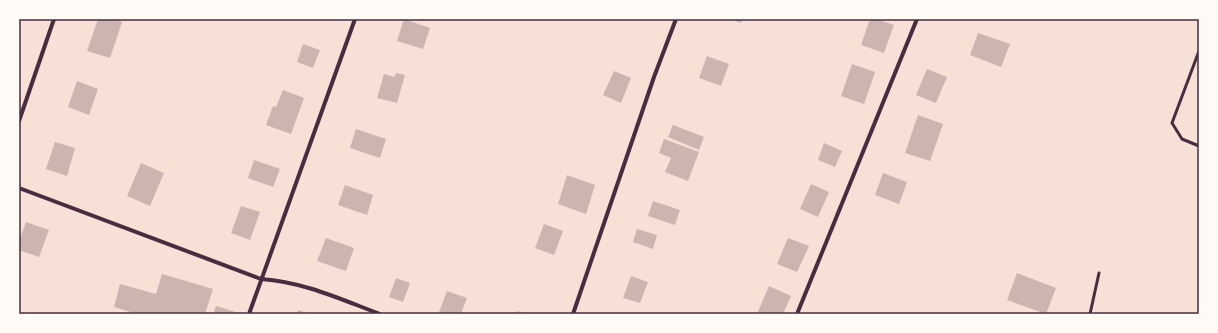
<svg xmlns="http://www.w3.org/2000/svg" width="1218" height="333" viewBox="0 0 1218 333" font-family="'PT Sans',sans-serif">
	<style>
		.building { fill: #ccb4b1 }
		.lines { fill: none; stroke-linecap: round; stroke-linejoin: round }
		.service { stroke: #4a2c40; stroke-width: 3 }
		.minor { stroke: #4a2c40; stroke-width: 4 }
		.neatline { fill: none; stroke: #4a2c40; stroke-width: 1.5 }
	</style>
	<rect width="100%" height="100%" fill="#f7e1d7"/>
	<g class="building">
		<polygon points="98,19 112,19 122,22 110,58 87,51"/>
		<polygon points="404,19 430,28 423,49 397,41"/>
		<polygon points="730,19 742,19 741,23"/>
		<polygon points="870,19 876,19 894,25 884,53 861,45"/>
		<polygon points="978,33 1010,44 1001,67 970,55"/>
		<polygon points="303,44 320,50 313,68 297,62"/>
		<polygon points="707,56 729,64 721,86 699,78"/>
		<polygon points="852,64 875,72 864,104 841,96"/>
		<polygon points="927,69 947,77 936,103 916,95"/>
		<polygon points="614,71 631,78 621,103 603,95"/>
		<polygon points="396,73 405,75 397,103 377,98 384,74 394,77"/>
		<polygon points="77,81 98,89 89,115 68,107"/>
		<polygon points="283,90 304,98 291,134 266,125 273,106 276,107"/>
		<polygon points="918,115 943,124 930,161 905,153"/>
		<polygon points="673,125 704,137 699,150 668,137"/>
		<polygon points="356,129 386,139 380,158 350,148"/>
		<polygon points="664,139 699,152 688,181 665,172 671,158 659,153"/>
		<polygon points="55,142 75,148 67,176 46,169"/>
		<polygon points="824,143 842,151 835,167 818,160"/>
		<polygon points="254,160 280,169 273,187 248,178"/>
		<polygon points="141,163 164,173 150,206 127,196"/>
		<polygon points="883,173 907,182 899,204 875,195"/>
		<polygon points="567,175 595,185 586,214 558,204"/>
		<polygon points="811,184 829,192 818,217 800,209"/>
		<polygon points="345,185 373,195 367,215 338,205"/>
		<polygon points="653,201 680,210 675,225 648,216"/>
		<polygon points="241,206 260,212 250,240 231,233"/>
		<polygon points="26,222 49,230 39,257 19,250 19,242"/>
		<polygon points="544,224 563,231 554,255 535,248"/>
		<polygon points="637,229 657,235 653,249 633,242"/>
		<polygon points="326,238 354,248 346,271 317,261"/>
		<polygon points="788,238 809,246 797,272 777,264"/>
		<polygon points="1017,273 1056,288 1046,314 1007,300"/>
		<polygon points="162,274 213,289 205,314 137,314 114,307 120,284 156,294"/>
		<polygon points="631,276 648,282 640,303 623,298"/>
		<polygon points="396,278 410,283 403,302 389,297"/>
		<polygon points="769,286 791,296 783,314 757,314"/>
		<polygon points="447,291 467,298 461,314 446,314 439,312"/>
		<polygon points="216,306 239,313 239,314 213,314"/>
		<polygon points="298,310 311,314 297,314"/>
		<polygon points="518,311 526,314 516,314"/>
	</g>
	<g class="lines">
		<g class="service">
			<polyline points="1199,51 1172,123 1182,139 1199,146"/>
			<polyline points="1090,314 1099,273"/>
		</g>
		<g class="minor">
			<polyline points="19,121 54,19"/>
			<path d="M19,188L261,279C304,282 340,299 380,314"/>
			<polyline points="249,314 355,19"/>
			<polyline points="573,314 654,77 676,19"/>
			<polyline points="797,314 917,19"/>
		</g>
	</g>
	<rect width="1218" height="333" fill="none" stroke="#fffaf5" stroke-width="40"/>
	<rect x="20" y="20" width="1178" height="293" class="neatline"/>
</svg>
